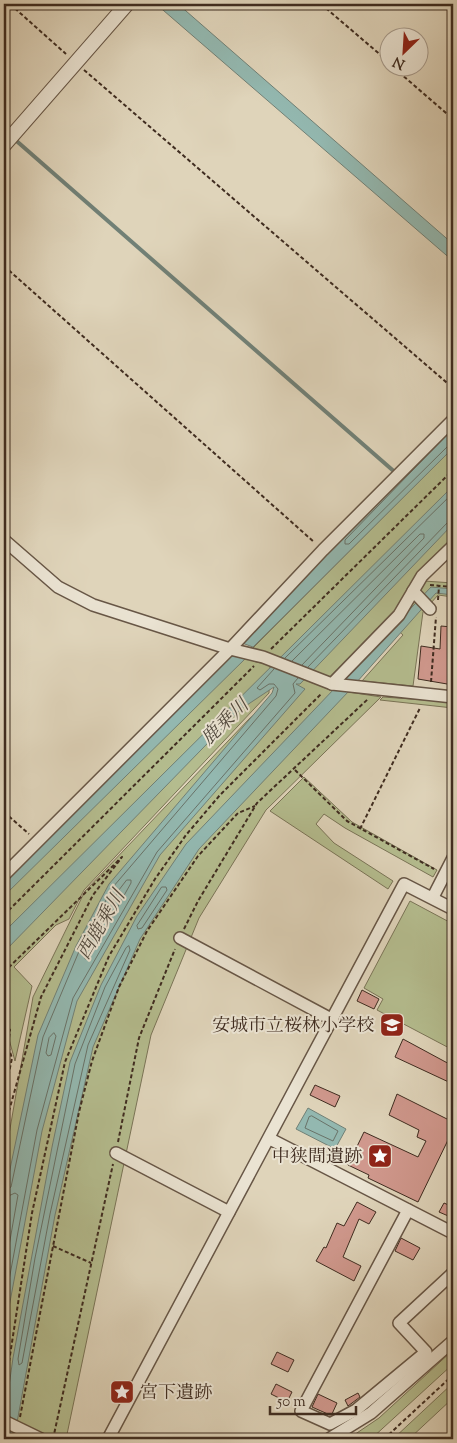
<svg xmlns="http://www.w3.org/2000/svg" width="457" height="1443" viewBox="0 0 457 1443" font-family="'Sorts Mill Goudy','Noto Serif JP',serif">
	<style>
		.green { fill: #b4bc8e; stroke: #7a7457 }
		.water { fill: #93b8b0; stroke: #718076 }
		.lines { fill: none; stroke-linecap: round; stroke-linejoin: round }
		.shore { stroke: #697268; stroke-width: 1 }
		.stream { stroke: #718076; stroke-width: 4 }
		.building { fill: #d0988d; stroke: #3f2c20 }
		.minor-casing { stroke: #675646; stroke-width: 14 }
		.tertiary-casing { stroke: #675646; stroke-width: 16 }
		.path { stroke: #3f2c20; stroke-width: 2; stroke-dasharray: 4 2.5; stroke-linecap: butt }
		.minor { stroke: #eae3d2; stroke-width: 11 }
		.tertiary { stroke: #eae3d2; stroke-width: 14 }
		.labels { text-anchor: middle; stroke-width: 4; stroke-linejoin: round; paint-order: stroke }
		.poi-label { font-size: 18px; fill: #3f2c20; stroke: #eae3d2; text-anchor: end }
		.water-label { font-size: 19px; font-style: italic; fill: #50483d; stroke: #eae3d2 }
	</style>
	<rect width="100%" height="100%" fill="#dfd4ba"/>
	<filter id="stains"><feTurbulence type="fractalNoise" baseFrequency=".004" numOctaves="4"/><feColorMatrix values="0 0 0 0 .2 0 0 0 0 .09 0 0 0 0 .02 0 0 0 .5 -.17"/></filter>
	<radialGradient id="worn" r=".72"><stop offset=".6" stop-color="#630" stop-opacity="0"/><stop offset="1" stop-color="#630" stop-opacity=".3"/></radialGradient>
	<g class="green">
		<polygon points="453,447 453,540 417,576 399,609 330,678 253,648"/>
		<polygon points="424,581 453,583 453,597 438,595 423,612 413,686 362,681 403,635 393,626"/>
		<polygon points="230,651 256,662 270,665 269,693 84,890 69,919 56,925 14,967 32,986 15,1061 4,1021 4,877"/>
		<polygon points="301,678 329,689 381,697 266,810 199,918 151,1035 66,1439 52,1439 39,1433 37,1439 4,1439 4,1163 33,997 85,891 250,718"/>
		<polygon points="383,697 453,702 453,708 380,700"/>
		<polygon points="304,777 352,822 437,870 433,877 345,828 324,814 316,824 334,843 393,881 388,889 270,811"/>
		<polygon points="410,901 453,924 453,1050 377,1010 383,999 364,988"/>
		<polygon points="453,1350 453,1364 371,1439 348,1439 379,1418"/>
		<polygon points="453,1383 453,1398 409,1439 393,1439"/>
	</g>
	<g class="water">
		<polygon points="156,4 178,4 453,244 453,261"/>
		<polygon points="453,422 453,448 253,647 242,643"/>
		<polygon points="453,486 453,524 300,684 296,684 305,689 160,855 77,1001 42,1131 4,1334 4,1198 38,1035 76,946 109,884 272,693 274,687 241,709 4,952 4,932"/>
		<polygon points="431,587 453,589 453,595 436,593 356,683 342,681"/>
		<polygon points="233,652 247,657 4,896 4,879"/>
		<polygon points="335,688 349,691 199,849 140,939 93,1047 55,1215 14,1439 4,1439 4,1421 13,1358 52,1147 70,1062 101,985 137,916 186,844"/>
		<polygon points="308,1108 346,1129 335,1149 296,1129"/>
	</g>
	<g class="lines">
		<g class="shore">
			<polyline points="444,438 345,540 345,544 349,544 448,446 453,445"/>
			<polyline points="285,658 453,493"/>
			<polyline points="292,661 420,534 424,534 424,538 302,665"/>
			<polyline points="308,667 448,522 453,521"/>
			<polygon points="127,880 131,880 131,883 89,958 85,959 86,951 119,890"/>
			<polygon points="162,887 166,887 167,890 142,928 138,929 137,926"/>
			<polygon points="129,946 130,950 88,1045 50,1214 22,1363 19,1365 18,1359 35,1258 75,1064 105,987 126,948"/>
			<polygon points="54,1033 56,1036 51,1055 48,1056 46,1053 49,1038"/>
			<polygon points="312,1116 338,1131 333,1141 305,1128 309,1117"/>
			<polyline points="4,1191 11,1187 43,1037 80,949 113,887 276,696 278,689 274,684 269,684 260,690 257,688 274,669"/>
			<polyline points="4,1198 15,1193 18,1195 4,1274"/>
			<polyline points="4,1307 37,1130 73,998 157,852 295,693 293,684 298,678"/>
		</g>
		<polyline class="stream" points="4,130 397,474"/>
	</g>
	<g class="building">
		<polygon points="441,626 452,627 449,666 453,666 453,685 418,679 421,646 440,649"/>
		<polygon points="362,990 379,999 374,1009 357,1001"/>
		<polygon points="403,1039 453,1066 453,1084 395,1057"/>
		<polygon points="315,1085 340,1096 335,1107 310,1095"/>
		<polygon points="397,1094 453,1122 453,1143 448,1140 418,1202 368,1178 369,1175 348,1165 364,1132 418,1157 426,1141 417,1137 419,1130 389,1115"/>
		<polygon points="357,1202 376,1212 369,1224 359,1219 343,1257 361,1266 354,1281 316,1261 324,1247 326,1248 337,1223 344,1226"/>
		<polygon points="444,1203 453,1207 453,1218 439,1212"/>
		<polygon points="401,1238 420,1248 413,1260 395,1251"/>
		<polygon points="277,1352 294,1360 288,1372 271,1364"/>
		<polygon points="276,1384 292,1392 287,1402 271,1394"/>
		<polygon points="358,1393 360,1397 348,1406 345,1400"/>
		<polygon points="318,1394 337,1403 332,1414 330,1415 312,1407"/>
	</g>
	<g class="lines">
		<defs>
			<g id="minor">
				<polyline points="4,540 58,587 93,605 230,649 263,657 332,684 453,697"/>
				<polyline points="413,591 430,609"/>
				<polyline points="332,684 399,615 422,576 453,546"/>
				<polyline points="4,875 230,649 323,550 453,420"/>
				<polyline points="433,897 453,858"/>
				<polyline points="180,938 333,1020"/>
				<polyline points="270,1139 453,1233"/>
				<polyline points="116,1153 229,1212"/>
				<polyline points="408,1210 301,1411 330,1424 356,1410 426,1352 399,1323 453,1273"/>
				<polyline points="4,1421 41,1439"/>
				<polyline points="108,1439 404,884 453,909"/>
				<polyline points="329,1439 371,1413 453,1341"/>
			</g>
			<polyline id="tertiary" points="4,145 127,4"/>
		</defs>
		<use href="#minor" class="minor-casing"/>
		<use href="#tertiary" class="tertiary-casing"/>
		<g class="path">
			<polyline points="10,4 66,54"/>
			<polyline points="321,4 390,63"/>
			<polyline points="394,68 453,119"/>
			<polyline points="84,70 453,388"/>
			<polyline points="4,266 314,542"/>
			<polyline points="430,585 453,587"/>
			<polyline points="438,600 439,586"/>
			<polyline points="271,649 453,470"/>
			<polyline points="431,682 436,617"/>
			<polyline points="295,770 347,821 434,869"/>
			<polyline points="4,812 29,834"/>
			<polyline points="360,829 420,708"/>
			<polyline points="4,915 254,666"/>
			<polyline points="184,929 198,901 257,803 368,699"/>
			<polyline points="4,972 122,857 93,895 41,997 9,1111 4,1140"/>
			<polyline points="4,1023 10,1030 8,1046 12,1058 4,1097"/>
			<polyline points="118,1142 139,1038 175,949"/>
			<polyline points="53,1246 91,1263"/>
			<polyline points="4,1394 32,1213 65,1062 109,956 155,879 186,835 220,795 322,693"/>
			<polyline points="20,1417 79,1112 92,1061 119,987 147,931 198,856 238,813 255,806"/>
			<polyline points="53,1439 113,1164"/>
			<polyline points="384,1439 453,1375"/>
		</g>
		<use href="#minor" class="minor"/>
		<use href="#tertiary" class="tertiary"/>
	</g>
	<defs>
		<symbol id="school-square" viewBox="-11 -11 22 22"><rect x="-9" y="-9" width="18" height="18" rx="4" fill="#8f2418" stroke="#eae3d2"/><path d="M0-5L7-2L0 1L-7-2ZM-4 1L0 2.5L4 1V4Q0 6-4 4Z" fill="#fff"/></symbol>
		<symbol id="sight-square" viewBox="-11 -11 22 22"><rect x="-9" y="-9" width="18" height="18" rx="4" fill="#8f2418" stroke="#eae3d2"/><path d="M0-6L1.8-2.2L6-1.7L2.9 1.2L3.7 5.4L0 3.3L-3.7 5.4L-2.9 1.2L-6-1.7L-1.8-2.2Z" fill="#fff"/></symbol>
	</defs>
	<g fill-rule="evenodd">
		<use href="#school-square" x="378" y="1011" width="28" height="28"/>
		<use href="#sight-square" x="366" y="1142" width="28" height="28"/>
		<use href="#sight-square" x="108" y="1378" width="28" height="28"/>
	</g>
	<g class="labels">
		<g class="poi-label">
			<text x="374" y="1031">安城市立桜林小学校</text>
			<text x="362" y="1162">中狭間遺跡</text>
			<text x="140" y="1398" text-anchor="start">宮下遺跡</text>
		</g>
		<g class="water-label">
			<text transform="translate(224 721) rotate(-44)" y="7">鹿乗川</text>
			<text transform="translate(100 924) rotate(-60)" y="7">西鹿乗川</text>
		</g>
	</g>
	<rect width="457" height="1443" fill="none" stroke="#dfd4ba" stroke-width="20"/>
	<rect x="5" y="5" width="447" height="1433" fill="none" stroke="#3f2c20" stroke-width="2.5"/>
	<rect x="10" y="10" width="437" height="1423" fill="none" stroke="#3f2c20"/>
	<g transform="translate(404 52) rotate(205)"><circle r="24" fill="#eae3d2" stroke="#a69a8b"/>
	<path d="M0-4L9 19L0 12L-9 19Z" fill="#8f2418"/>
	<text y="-8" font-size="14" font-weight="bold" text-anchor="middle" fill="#3f2c20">N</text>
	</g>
	<path d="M270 1406v8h86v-8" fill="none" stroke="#3f2c20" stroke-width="2.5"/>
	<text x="277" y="1406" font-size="15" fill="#3f2c20" stroke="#eae3d2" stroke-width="4" paint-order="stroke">50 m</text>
	<rect width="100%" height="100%" filter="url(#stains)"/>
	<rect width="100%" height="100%" fill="url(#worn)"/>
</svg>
